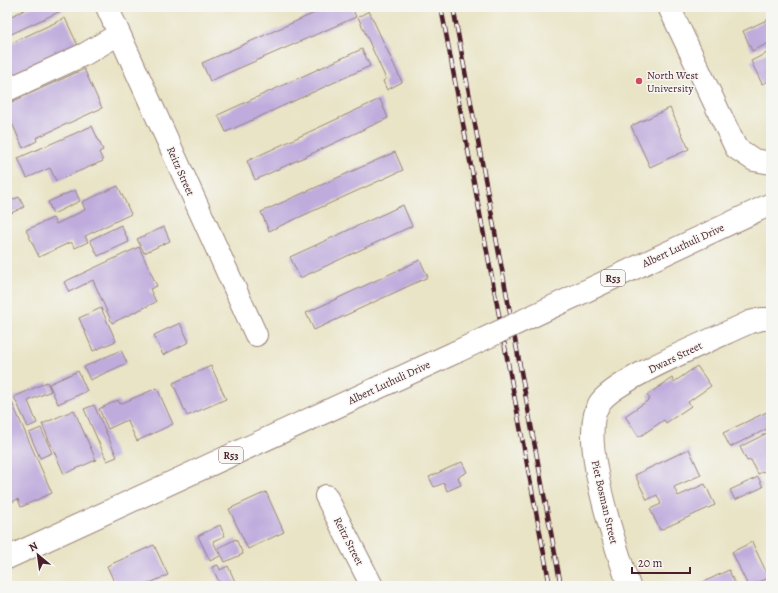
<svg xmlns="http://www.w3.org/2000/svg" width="778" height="593" viewBox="0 0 778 593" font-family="Alegreya,serif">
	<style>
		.building { fill: #bfacdd }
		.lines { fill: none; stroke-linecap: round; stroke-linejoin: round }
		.minor-casing { stroke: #9a8278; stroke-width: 24 }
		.major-casing { stroke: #9a8278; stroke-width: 24 }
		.minor { stroke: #fff; stroke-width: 22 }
		.major { stroke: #fff; stroke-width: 22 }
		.rail-casing { stroke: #4a1f2b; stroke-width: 4.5 }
		.rail { stroke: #f6f6f2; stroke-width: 3; stroke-dasharray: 9; stroke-linecap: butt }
		.major-bridge-casing { stroke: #9a8278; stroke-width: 24; stroke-linecap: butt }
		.major-bridge { stroke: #fff; stroke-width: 22 }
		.poi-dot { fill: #d1495b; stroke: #f6f6f2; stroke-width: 1.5 }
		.labels { text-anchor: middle; stroke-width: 3; stroke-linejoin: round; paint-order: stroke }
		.shield { fill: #f6f6f2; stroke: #7e6067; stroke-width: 1 }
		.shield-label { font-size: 10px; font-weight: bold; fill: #4a1f2b }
		.poi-label { font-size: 11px; fill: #4a1f2b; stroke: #f6f6f2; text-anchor: start }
		.street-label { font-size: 11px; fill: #4a1f2b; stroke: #f6f6f2 }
	</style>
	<rect width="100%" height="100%" fill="#f6f6f2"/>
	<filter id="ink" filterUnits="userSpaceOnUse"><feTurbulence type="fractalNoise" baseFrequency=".025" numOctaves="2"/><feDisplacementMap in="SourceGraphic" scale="8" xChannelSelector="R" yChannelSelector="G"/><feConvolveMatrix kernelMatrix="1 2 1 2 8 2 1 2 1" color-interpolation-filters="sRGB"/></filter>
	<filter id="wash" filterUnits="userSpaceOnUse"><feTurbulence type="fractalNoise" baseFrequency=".012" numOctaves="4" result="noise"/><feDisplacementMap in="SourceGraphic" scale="16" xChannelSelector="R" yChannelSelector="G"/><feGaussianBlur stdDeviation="0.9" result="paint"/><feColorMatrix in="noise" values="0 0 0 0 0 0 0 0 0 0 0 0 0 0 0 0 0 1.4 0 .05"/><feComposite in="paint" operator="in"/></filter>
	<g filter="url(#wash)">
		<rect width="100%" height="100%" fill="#e9e4c6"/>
		<g id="blocks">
			<g class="building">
				<polygon points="31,7 64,7 65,9 7,36 7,18"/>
				<polygon points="328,7 352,7 356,17 210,81 202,63"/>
				<polygon points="369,11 402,82 387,90 383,81 386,79 358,17"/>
				<polygon points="65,18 79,48 7,81 7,45"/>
				<polygon points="771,18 771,42 752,51 743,31"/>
				<polygon points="362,49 370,66 226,132 218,115"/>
				<polygon points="771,51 771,80 762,84 751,61"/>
				<polygon points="84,69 102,108 36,138 37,141 23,148 7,112 7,104"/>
				<polygon points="380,99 388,118 255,180 247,161"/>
				<polygon points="670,108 689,149 650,167 631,126"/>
				<polygon points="92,126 103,150 99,152 103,161 56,181 50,168 27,178 18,158"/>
				<polygon points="395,152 403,170 269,231 261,212"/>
				<polygon points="118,186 131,214 85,236 88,242 75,248 71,242 39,257 26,230 53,218 56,224 85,210 82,202"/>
				<polygon points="75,190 80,201 53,214 48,202"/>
				<polygon points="19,197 24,207 9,214 7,202"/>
				<polygon points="403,205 412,226 300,278 290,257"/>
				<polygon points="121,225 129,242 98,256 90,240"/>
				<polygon points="164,227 170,241 144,253 137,239"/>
				<polygon points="139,247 157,286 150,289 156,302 112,323 93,280 69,292 64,282"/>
				<polygon points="420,260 428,277 314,330 306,313"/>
				<polygon points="101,308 116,341 93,351 79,318"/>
				<polygon points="180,323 189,342 163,355 154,335"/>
				<polygon points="121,350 127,363 90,380 84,367"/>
				<polygon points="211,366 226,399 187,416 173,383"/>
				<polygon points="697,366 711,386 688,402 691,406 666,423 664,420 639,437 625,416 650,399 647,395 672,378 674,382"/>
				<polygon points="78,371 87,391 58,404 49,384"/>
				<polygon points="47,382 51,391 28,401 37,423 28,427 14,397"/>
				<polygon points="157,388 173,424 137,441 127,420 108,429 99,409 118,400 120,404"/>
				<polygon points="10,398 52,493 21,507 18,499 10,503 7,496 7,400"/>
				<polygon points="94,405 117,457 107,461 84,409"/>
				<polygon points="74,410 96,460 64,474 42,424"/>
				<polygon points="771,410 771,427 730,447 723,433"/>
				<polygon points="41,428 52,453 40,458 29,433"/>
				<polygon points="771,431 771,468 758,474 751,460 747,461 740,447"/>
				<polygon points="689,449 701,475 674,487 678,496 705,484 715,505 660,530 650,509 661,504 657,495 647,500 635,475"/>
				<polygon points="462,462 467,472 458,477 461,485 447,491 444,483 434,487 429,477"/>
				<polygon points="758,477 763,487 735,500 730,490"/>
				<polygon points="266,492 284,532 248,549 229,509"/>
				<polygon points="220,525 225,536 213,541 220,556 210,561 198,536"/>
				<polygon points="236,539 243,554 225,562 218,548"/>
				<polygon points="752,542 769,578 748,586 732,552"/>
				<polygon points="154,545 168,575 143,586 116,586 107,566"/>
				<polygon points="218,565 220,570 228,566 237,586 221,586 212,567"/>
				<polygon points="729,570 736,586 695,586"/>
			</g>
		</g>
	</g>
	<g filter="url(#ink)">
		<use href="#blocks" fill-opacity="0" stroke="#9a8278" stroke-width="1"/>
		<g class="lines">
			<defs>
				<g id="minor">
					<polyline points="107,7 256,335"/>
					<polyline points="669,7 736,148 754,160 771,163"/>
					<polyline points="7,90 85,54 119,34"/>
					<polyline points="326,496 372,586"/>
					<path d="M629,586C616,548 578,438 599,404C612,380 721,336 750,322L762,319H771"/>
				</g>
				<polyline id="major" points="7,558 456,352"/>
			</defs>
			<use href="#minor" class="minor-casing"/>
			<use href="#major" class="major-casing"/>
			<use href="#minor" class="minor"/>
			<use href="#major" class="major"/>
			<defs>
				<g id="rail">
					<polyline points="441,7 550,586"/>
					<polyline points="453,7 561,586"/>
				</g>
			</defs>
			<use href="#rail" class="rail-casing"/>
			<use href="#rail" class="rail"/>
			<defs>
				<polyline id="major-bridge" points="456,352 771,204"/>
			</defs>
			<use href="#major-bridge" class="major-bridge-casing"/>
			<use href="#major-bridge" class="major-bridge"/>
		</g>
	</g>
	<circle class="poi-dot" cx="639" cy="81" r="4"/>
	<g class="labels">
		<g class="shield">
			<rect x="601" y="270" width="24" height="16" rx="3"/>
			<rect x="219" y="447" width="24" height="16" rx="3"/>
		</g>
		<g class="shield-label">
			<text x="613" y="282">R53</text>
			<text x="231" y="459">R53</text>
		</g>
		<g class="poi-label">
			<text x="647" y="79">North West<tspan x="647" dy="13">University</tspan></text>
		</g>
		<g class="street-label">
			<text transform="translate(181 171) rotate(66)" y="4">Reitz Street</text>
			<text transform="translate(683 245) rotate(-25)" y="4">Albert Luthuli Drive</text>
			<text transform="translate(675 357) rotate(-26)" y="4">Dwars Street</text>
			<text transform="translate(389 382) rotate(-25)" y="4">Albert Luthuli Drive</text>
			<text transform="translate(605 502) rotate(77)" y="4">Piet Bosman Street</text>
			<text transform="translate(349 541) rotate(63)" y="4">Reitz Street</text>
		</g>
	</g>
	<rect width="778" height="593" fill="none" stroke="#f6f6f2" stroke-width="24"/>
	<g transform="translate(38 555) rotate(331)" stroke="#f6f6f2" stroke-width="3" paint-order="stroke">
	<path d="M0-3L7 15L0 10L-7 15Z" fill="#4a1f2b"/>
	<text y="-6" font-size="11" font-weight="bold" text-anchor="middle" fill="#4a1f2b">N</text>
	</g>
	<path d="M632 567v6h58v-6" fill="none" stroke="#4a1f2b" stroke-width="2"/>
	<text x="638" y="567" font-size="12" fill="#4a1f2b" stroke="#f6f6f2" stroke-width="3" paint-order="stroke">20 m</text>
</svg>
